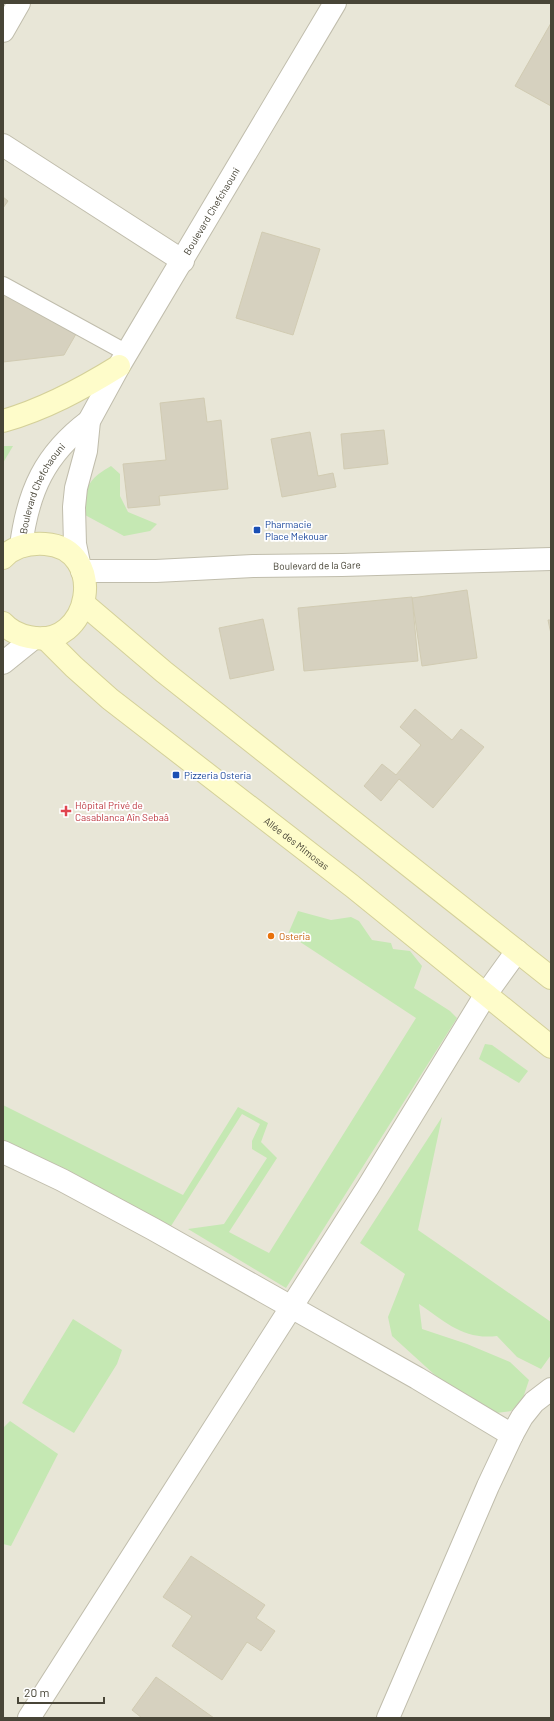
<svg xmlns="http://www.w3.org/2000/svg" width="554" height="1721" viewBox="0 0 554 1721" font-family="Barlow,sans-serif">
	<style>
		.residential { fill: #e8e6d7 }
		.green { fill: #c5e8b3 }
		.building { fill: #d6d1bf; stroke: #d1cbb2 }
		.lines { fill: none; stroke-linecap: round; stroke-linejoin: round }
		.service-casing { stroke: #c0bdac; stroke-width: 18 }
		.minor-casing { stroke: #c0bdac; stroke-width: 24 }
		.tertiary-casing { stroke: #c0bdac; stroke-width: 24 }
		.secondary-casing { stroke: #d4d099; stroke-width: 24 }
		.service { stroke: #fff; stroke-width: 16 }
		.minor { stroke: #fff; stroke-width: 22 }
		.tertiary { stroke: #fff; stroke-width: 22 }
		.secondary { stroke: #fefcca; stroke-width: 22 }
		.transit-dot { fill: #1a4fb4; stroke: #fff; stroke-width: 1.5 }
		.health-dot { fill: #e0444e; stroke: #fff; stroke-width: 1.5 }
		.food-dot { fill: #e8710a; stroke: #fff; stroke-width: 1.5 }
		.labels { text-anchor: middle; stroke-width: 3.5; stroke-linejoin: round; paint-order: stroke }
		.street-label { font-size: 10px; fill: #484537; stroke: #fff }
		.transit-label { font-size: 10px; fill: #164399; stroke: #fff; text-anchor: start }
		.health-label { font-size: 10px; fill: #be3a42; stroke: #fff; text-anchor: start }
		.food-label { font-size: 10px; fill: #c56008; stroke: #fff; text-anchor: start }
	</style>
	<rect width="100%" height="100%" fill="#f4f3e9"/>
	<rect class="residential" x="3" y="3" width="548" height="1715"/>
	<g class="green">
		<polygon points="3,446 13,446 3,463"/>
		<path d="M111,466L120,474V496L128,512L157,524L150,531L124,536L85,515C81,489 90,478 111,466Z"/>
		<polygon points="298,911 331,920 351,917 359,921 372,940 391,943 393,949 410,951 422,966 414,988 450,1011 457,1018 286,1288 188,1229 224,1224 267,1158 252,1149 252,1141 260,1124 242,1114 171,1226 3,1143 3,1105 183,1195 238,1107 268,1123 261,1142 277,1158 229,1232 269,1253 416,1018 288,934"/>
		<polygon points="485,1044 492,1045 528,1071 519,1083 479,1059"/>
		<path d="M442,1117L418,1230L551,1322V1355L541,1369L517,1357L497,1336C463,1340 446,1322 419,1304L422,1329L467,1344L510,1362L529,1380L523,1398L511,1411L496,1413L447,1386L392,1336L388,1317L405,1274L360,1243Z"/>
		<polygon points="73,1319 122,1350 117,1364 74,1433 22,1403"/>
		<polygon points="10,1421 58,1454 11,1546 3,1544 3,1428"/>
	</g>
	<g class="building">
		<polygon points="551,23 551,106 515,86"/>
		<polygon points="3,197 8,201 3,208"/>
		<polygon points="262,232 320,249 293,335 236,318"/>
		<polygon points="3,293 76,334 64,355 3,362"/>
		<polygon points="204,398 207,422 221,420 228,489 159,496 160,505 128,508 123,464 166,460 160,403"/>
		<polygon points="384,430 388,464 344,469 341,434"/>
		<polygon points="310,432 318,476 333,473 336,487 282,497 271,439"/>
		<polygon points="467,590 477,658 422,666 412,598"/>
		<polygon points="412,597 418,661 304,671 298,608"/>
		<polygon points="263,619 274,670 230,679 219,628"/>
		<polygon points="548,620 551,620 551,634"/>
		<polygon points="415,709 452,740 461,729 484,747 433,808 399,779 381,801 364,786 382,764 396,775 421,745 400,727"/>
		<polygon points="191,1556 265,1605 256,1618 275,1631 261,1651 247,1642 222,1680 172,1646 192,1616 163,1597"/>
		<polygon points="156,1677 214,1718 142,1718 132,1710"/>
	</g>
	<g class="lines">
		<defs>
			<polyline id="service" points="3,285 127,353"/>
			<g id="minor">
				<polyline points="3,31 19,3"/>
				<polyline points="3,145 183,261"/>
				<polyline points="3,1152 62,1180 153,1229 417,1378 512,1435"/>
				<polyline points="29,1718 368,1187 486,994 517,951"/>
				<polyline points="388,1718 488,1486 512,1435 522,1417 534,1402 551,1389"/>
			</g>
			<g id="tertiary">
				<path id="s1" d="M21,546C28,491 45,454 89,421"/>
				<path id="s2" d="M79,563L75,544L74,507L76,488L86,451L89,421L119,366L335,3"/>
				<path id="s3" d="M82,571H156L253,566L342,565L551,559"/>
				<polyline points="3,663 34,638"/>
			</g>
			<g id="secondary">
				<path d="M3,421C45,409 82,389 119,366"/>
				<path d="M3,558C14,546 29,543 45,544C108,548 92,651 29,637C19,635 10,631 3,623"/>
				<polyline points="84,604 164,672 551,978"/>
				<path id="s4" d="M45,638L74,667L110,699L352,886L551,1047"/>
			</g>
		</defs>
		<use href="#service" class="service-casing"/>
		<use href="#minor" class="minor-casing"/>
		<use href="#tertiary" class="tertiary-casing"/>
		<use href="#secondary" class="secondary-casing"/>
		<use href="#service" class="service"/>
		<use href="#minor" class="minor"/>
		<use href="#tertiary" class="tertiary"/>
		<use href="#secondary" class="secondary"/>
	</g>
	<g class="transit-dot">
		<rect x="253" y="526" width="8" height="8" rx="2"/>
		<rect x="172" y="771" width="8" height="8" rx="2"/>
	</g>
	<path class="health-dot" d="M64 805h4v4h4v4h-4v4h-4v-4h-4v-4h4z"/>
	<circle class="food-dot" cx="271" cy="936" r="4"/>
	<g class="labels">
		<g class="street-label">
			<text dy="4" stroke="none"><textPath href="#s2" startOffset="387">Boulevard Chefchaouni</textPath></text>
			<text dy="4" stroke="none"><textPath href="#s1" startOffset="62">Boulevard Chefchaouni</textPath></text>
			<text dy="4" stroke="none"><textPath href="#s3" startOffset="235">Boulevard de la Gare</textPath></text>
			<text dy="4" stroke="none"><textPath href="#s4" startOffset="325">Allée des Mimosas</textPath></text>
		</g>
		<g class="transit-label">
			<text x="265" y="528">Pharmacie<tspan x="265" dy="12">Place Mekouar</tspan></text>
			<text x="184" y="779">Pizzeria Osteria</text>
		</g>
		<g class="health-label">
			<text x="75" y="809">Hôpital Privé de<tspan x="75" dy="12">Casablanca Aîn Sebaâ</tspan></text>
		</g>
		<g class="food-label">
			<text x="279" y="940">Osteria</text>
		</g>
	</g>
	<rect width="554" height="1721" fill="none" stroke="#484537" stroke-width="8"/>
	<path d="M18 1697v6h86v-6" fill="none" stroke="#484537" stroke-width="2"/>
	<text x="24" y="1697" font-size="12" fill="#484537" stroke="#ffffff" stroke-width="3" paint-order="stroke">20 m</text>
</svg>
